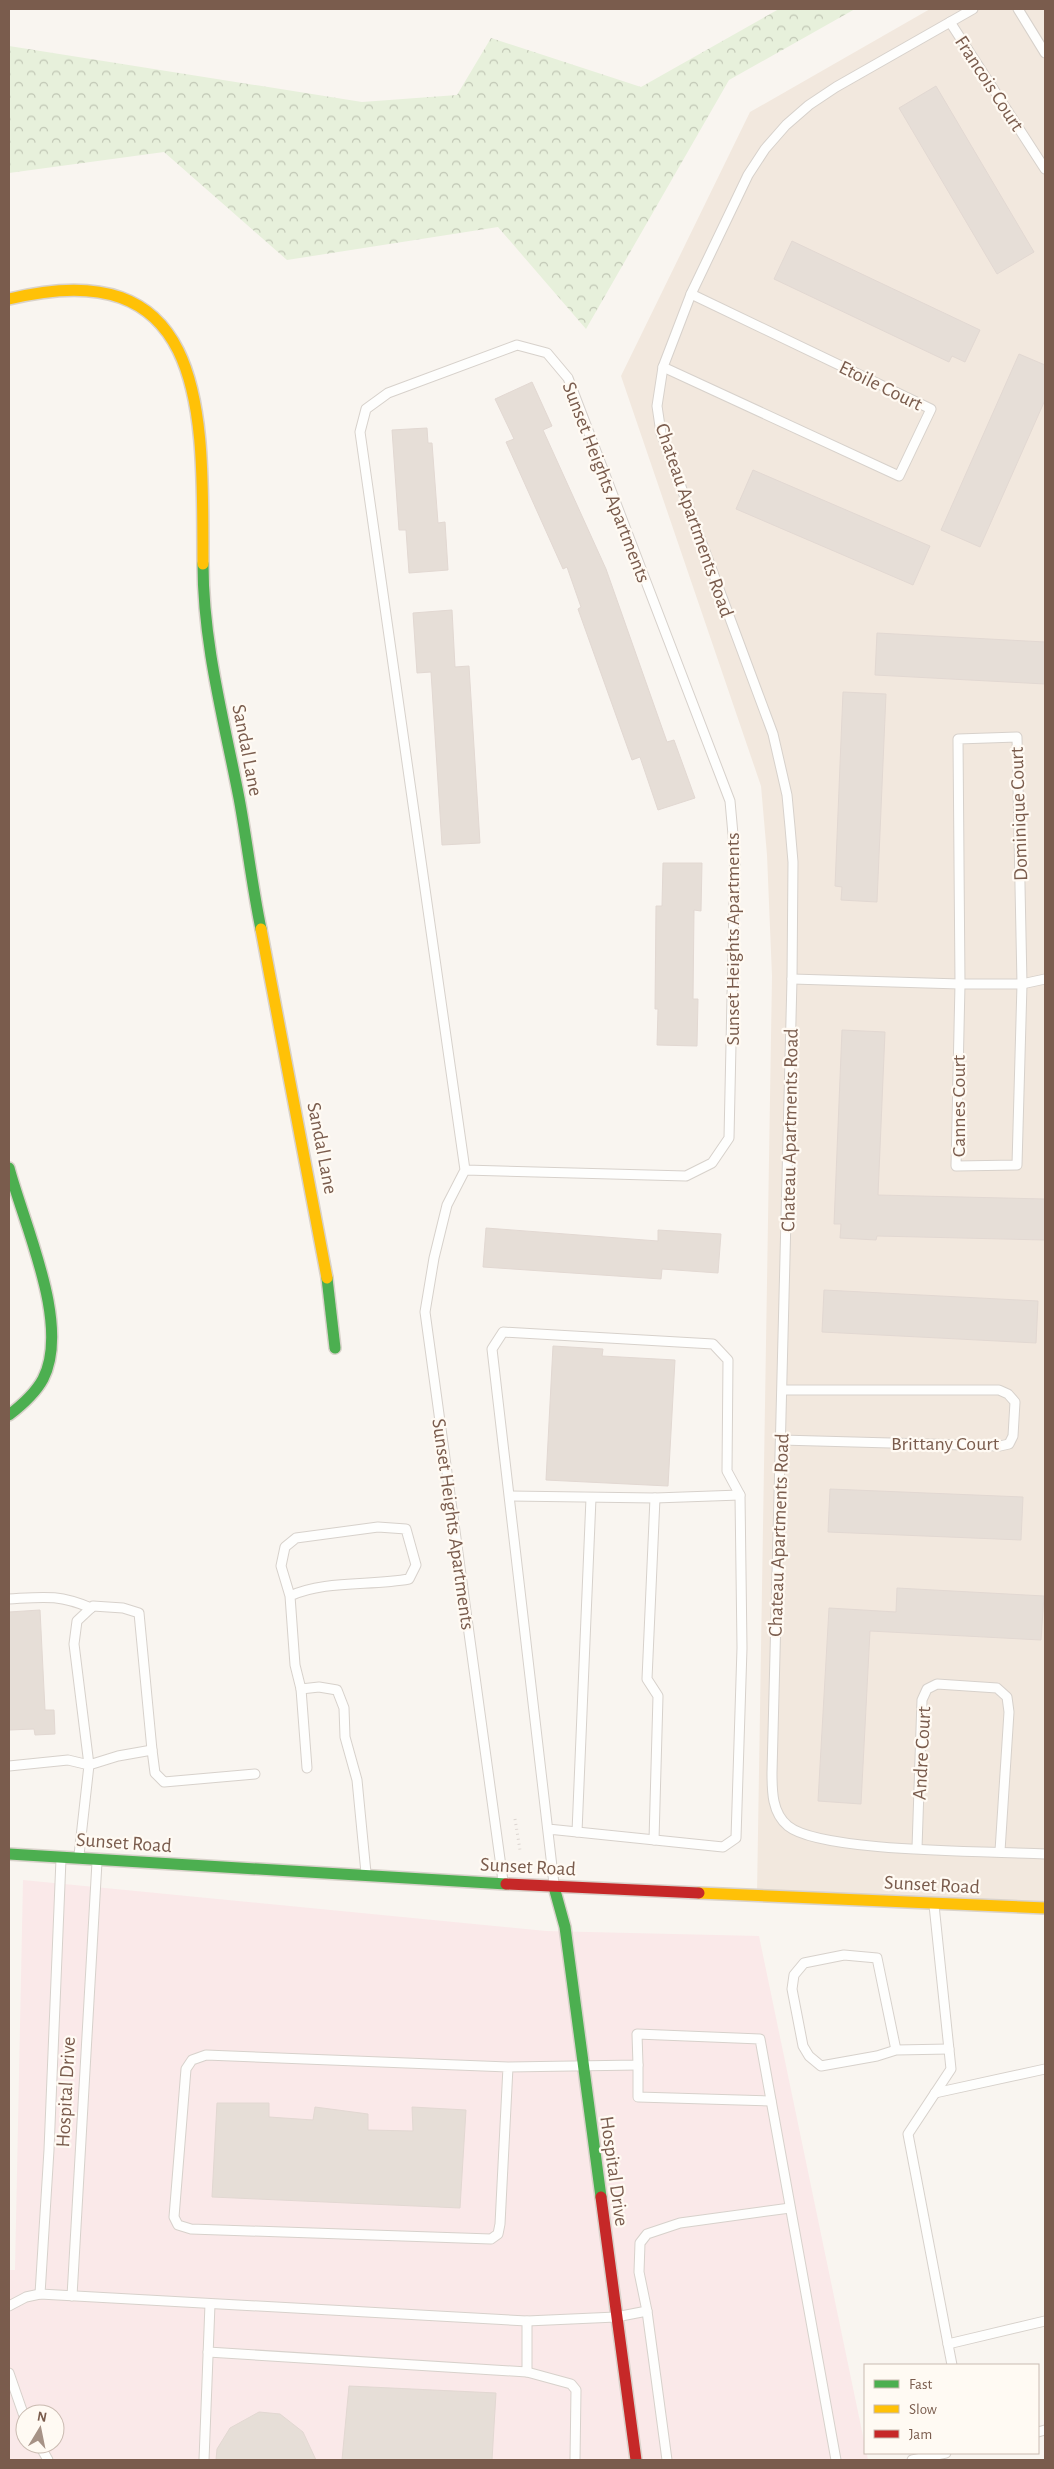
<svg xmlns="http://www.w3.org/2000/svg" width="1054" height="2469" viewBox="0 0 1054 2469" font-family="'Alegreya Sans',sans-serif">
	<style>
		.residential { fill: #f2e8de }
		.medical { fill: #fae9e9; fill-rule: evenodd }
		.forest { fill: url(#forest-crowns) }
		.building { fill: #e6ded7; stroke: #e2d8d2 }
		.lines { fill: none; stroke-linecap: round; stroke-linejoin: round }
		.lane-casing { stroke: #d7d1cb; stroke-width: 11 }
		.fast-casing { stroke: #d9d2cb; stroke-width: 14 }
		.slow-casing { stroke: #d9d2cb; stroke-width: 14 }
		.jam-casing { stroke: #d9d2cb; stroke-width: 14 }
		.path { stroke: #dcd5d0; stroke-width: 3; stroke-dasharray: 1 4; stroke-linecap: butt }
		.lane { stroke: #fefefd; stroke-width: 9 }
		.fast { stroke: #4caf50; stroke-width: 11 }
		.slow { stroke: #ffc107; stroke-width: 11 }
		.jam { stroke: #c62828; stroke-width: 11 }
		.labels { text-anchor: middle; stroke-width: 4.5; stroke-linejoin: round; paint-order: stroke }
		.street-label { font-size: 20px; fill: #7a5c4d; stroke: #fffaf3 }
	</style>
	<defs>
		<pattern id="forest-crowns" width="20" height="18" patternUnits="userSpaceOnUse" patternTransform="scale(1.25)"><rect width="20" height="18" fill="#e7f0db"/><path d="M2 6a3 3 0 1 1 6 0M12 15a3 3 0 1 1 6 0" fill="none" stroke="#c0c6b4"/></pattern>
	</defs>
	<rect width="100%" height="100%" fill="#f9f5f0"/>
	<polygon class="residential" points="930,9 1045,9 1045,1908 757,1894 772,976 767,855 761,786 621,376 750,112"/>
	<path class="medical" d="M23,1880L546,1931L759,1936L868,2460H9V2270H15ZM25,2414H55V2444H25Z"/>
	<polygon class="forest" points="779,9 855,9 729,80 586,329 498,227 287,260 164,152 9,173 9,46 362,102 457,95 491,38 641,87"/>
	<g class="building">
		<polygon points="936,86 1034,252 997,274 899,108"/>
		<polygon points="792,241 980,330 965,362 952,356 949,362 774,279"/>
		<polygon points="1019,354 1045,365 1045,400 980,547 941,530"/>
		<polygon points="532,382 552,426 543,430 606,569 667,742 674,740 695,798 658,810 640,757 632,760 578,609 581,607 567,567 563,569 506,442 514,439 495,399"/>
		<polygon points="427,428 428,443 432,443 438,523 445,522 448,570 409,573 406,530 399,530 392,430"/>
		<polygon points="753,470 930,546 913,585 736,509"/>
		<polygon points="452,610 455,667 469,666 480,843 442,845 431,672 417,673 413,613"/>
		<polygon points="877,633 1045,642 1045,684 875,675"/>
		<polygon points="843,692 886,694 877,902 841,900 842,887 835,886"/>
		<polygon points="663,863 702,863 701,911 694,910 693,999 698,999 697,1046 657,1045 658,1009 655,1009 656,906 662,906"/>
		<polygon points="842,1030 885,1032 878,1195 1045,1199 1045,1240 877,1236 876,1240 840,1238 841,1224 834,1224"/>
		<polygon points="486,1228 658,1241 658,1230 721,1234 718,1273 662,1269 661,1279 483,1267"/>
		<polygon points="824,1290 1038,1301 1036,1343 822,1332"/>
		<polygon points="553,1346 603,1349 602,1356 675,1360 668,1486 546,1480"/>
		<polygon points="830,1489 1023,1497 1021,1540 828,1532"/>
		<polygon points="897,1588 1044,1596 1041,1640 870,1631 861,1804 818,1801 829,1608 896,1612"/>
		<polygon points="40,1610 45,1710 54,1710 55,1734 35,1735 34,1729 9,1730 9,1612"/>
		<polygon points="217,2103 269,2103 269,2117 313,2120 315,2107 368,2114 368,2130 413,2131 412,2107 466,2110 460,2208 212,2197"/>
		<polygon points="349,2386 496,2393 492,2460 342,2460"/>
		<polygon points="259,2412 280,2414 303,2432 316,2460 216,2460 217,2449 230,2428"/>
	</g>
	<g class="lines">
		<defs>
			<g id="lane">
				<path d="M973,9L836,87L809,105L786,125L765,149L748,175L691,294L663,367L657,406L661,433L773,734L787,795L790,827L793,862L792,979L772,1773C772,1791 772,1813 788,1826C821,1853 995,1851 1045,1854"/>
				<polyline points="1018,9 1045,53"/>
				<polyline points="950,22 1045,169"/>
				<polyline points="663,367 899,476 931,409 691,294"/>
				<polygon points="1017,737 1022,984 1017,1165 956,1166 960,984 958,739"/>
				<polyline points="792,979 960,984 1022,984 1045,979"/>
				<polyline points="465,1170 686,1176 712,1163 729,1138 735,857 730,801 568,378 547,353 517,345 388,393 366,409 360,432 465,1170 447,1205 434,1258 425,1312 503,1881"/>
				<polyline points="781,1440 1000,1446 1009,1444 1013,1436 1015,1402 1008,1394 999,1390 783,1390"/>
				<polyline points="510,1496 655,1498 740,1495"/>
				<path d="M290,1596C324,1580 371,1586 409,1579L416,1565L406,1529L378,1527L296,1538L285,1547L281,1566L290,1596L295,1665L301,1689L319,1687L337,1690L344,1708L345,1737L357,1780L366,1873"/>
				<path d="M9,1599C43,1597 58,1594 91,1608"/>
				<polyline points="301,1689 307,1768"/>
				<polyline points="152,1750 155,1773 164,1782 255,1774"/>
				<polyline points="9,1766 68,1760 89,1765 74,1644 77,1621 93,1606 123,1608 139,1613 152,1750 118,1756 89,1765 79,1855"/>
				<polyline points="548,1829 723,1847 736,1838 742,1648 740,1495 727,1471 728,1360 713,1344 503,1332 492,1349 554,1884"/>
				<polyline points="577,1832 591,1498"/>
				<polyline points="654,1840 658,1696 647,1679 655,1498"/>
				<polyline points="917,1848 922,1700 927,1689 937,1684 997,1688 1007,1697 1009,1712 1000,1851"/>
				<polyline points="934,1905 951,2069 908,2134 952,2365"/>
				<polyline points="896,2050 877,2056 821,2066 809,2056 803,2046 792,1989 794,1975 804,1963 844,1955 877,1958 896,2050 949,2049"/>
				<polyline points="638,2065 638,2097 771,2101"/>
				<polyline points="508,2067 500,2224 498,2234 491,2239 191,2229 178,2225 174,2217 186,2069 192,2060 206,2055 508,2067 638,2065 637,2034 760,2039 836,2460"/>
				<polyline points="935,2093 1045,2069"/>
				<polyline points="40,2294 49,2150 61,1859"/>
				<polyline points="72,2296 97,1862"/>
				<polyline points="9,2306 26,2297 40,2294 527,2321 616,2317 647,2311 667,2460"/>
				<polyline points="647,2311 639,2272 640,2243 647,2234 680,2223 790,2208"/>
				<polyline points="948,2344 1045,2321"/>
				<polyline points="208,2352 527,2372 527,2321"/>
				<polyline points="527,2372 571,2384 576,2390 575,2460"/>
				<polyline points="9,2373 25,2419"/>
				<polyline points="1038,2432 1045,2430"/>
				<polyline points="39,2444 48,2460"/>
				<polyline points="204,2460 210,2304"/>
				<polyline points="912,2460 946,2453"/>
			</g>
			<g id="fast">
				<path d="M203,564C203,644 224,720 239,798C247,841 252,886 261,929"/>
				<path d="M9,1168C24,1225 71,1325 43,1379C35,1394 22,1405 9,1415"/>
				<polyline points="327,1278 335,1348"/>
				<polyline points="9,1854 506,1884"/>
				<polyline points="554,1887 565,1927 601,2197"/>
			</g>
			<g id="slow">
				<path d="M9,299C213,249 202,421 203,564"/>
				<polyline points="261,929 327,1278"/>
				<polyline points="699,1893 1045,1908"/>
			</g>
			<g id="jam">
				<polyline points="506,1884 699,1893"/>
				<polyline points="601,2197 636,2460"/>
			</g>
		</defs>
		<use href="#lane" class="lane-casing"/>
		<use href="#fast" class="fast-casing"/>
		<use href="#slow" class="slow-casing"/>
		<use href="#jam" class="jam-casing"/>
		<polyline class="path" points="515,1819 520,1850"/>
		<use href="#lane" class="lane"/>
		<use href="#fast" class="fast"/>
		<use href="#slow" class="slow"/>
		<use href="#jam" class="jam"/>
	</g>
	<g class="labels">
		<g class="street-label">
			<text transform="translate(990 83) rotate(57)" y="7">Francois Court</text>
			<text transform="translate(881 385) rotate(26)" y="7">Etoile Court</text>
			<text transform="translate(607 482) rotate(69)" y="7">Sunset Heights Apartments</text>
			<text transform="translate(695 520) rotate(71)" y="7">Chateau Apartments Road</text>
			<text transform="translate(248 750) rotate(79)" y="7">Sandal Lane</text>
			<text transform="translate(1018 814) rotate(-92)" y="7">Dominique Court</text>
			<text transform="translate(732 939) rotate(-90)" y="7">Sunset Heights Apartments</text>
			<text transform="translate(958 1106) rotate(-90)" y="7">Cannes Court</text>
			<text transform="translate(789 1130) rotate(-89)" y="7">Chateau Apartments Road</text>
			<text transform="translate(323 1148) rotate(79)" y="7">Sandal Lane</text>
			<text x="945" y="1450">Brittany Court</text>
			<text transform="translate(454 1524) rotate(82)" y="7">Sunset Heights Apartments</text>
			<text transform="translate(778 1535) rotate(-88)" y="7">Chateau Apartments Road</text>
			<text transform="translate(921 1753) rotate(-87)" y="7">Andre Court</text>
			<text transform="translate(124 1842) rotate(4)" y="7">Sunset Road</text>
			<text transform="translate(528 1866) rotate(3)" y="7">Sunset Road</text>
			<text transform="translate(932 1884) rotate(3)" y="7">Sunset Road</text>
			<text transform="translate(65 2092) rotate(-87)" y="7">Hospital Drive</text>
			<text transform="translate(615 2171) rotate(82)" y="7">Hospital Drive</text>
		</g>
	</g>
	<rect width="1054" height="2469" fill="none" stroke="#7a5c4d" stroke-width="20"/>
	<rect x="864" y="2364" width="175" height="90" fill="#fffaf3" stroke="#cabbb1"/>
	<rect x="874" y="2380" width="25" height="8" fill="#4caf50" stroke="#cabbb1"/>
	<text x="909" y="2389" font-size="15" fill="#7a5c4d">Fast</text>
	<rect x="874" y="2405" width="25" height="8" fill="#ffc107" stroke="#cabbb1"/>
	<text x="909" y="2414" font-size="15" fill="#7a5c4d">Slow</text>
	<rect x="874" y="2430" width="25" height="8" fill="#c62828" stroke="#cabbb1"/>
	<text x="909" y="2439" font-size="15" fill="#7a5c4d">Jam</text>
	<g transform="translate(40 2429) rotate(10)"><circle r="24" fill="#fffaf3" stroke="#cabbb1"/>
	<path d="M0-4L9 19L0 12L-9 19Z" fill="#a69286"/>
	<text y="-8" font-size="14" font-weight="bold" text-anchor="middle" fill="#7a5c4d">N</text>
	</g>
</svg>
